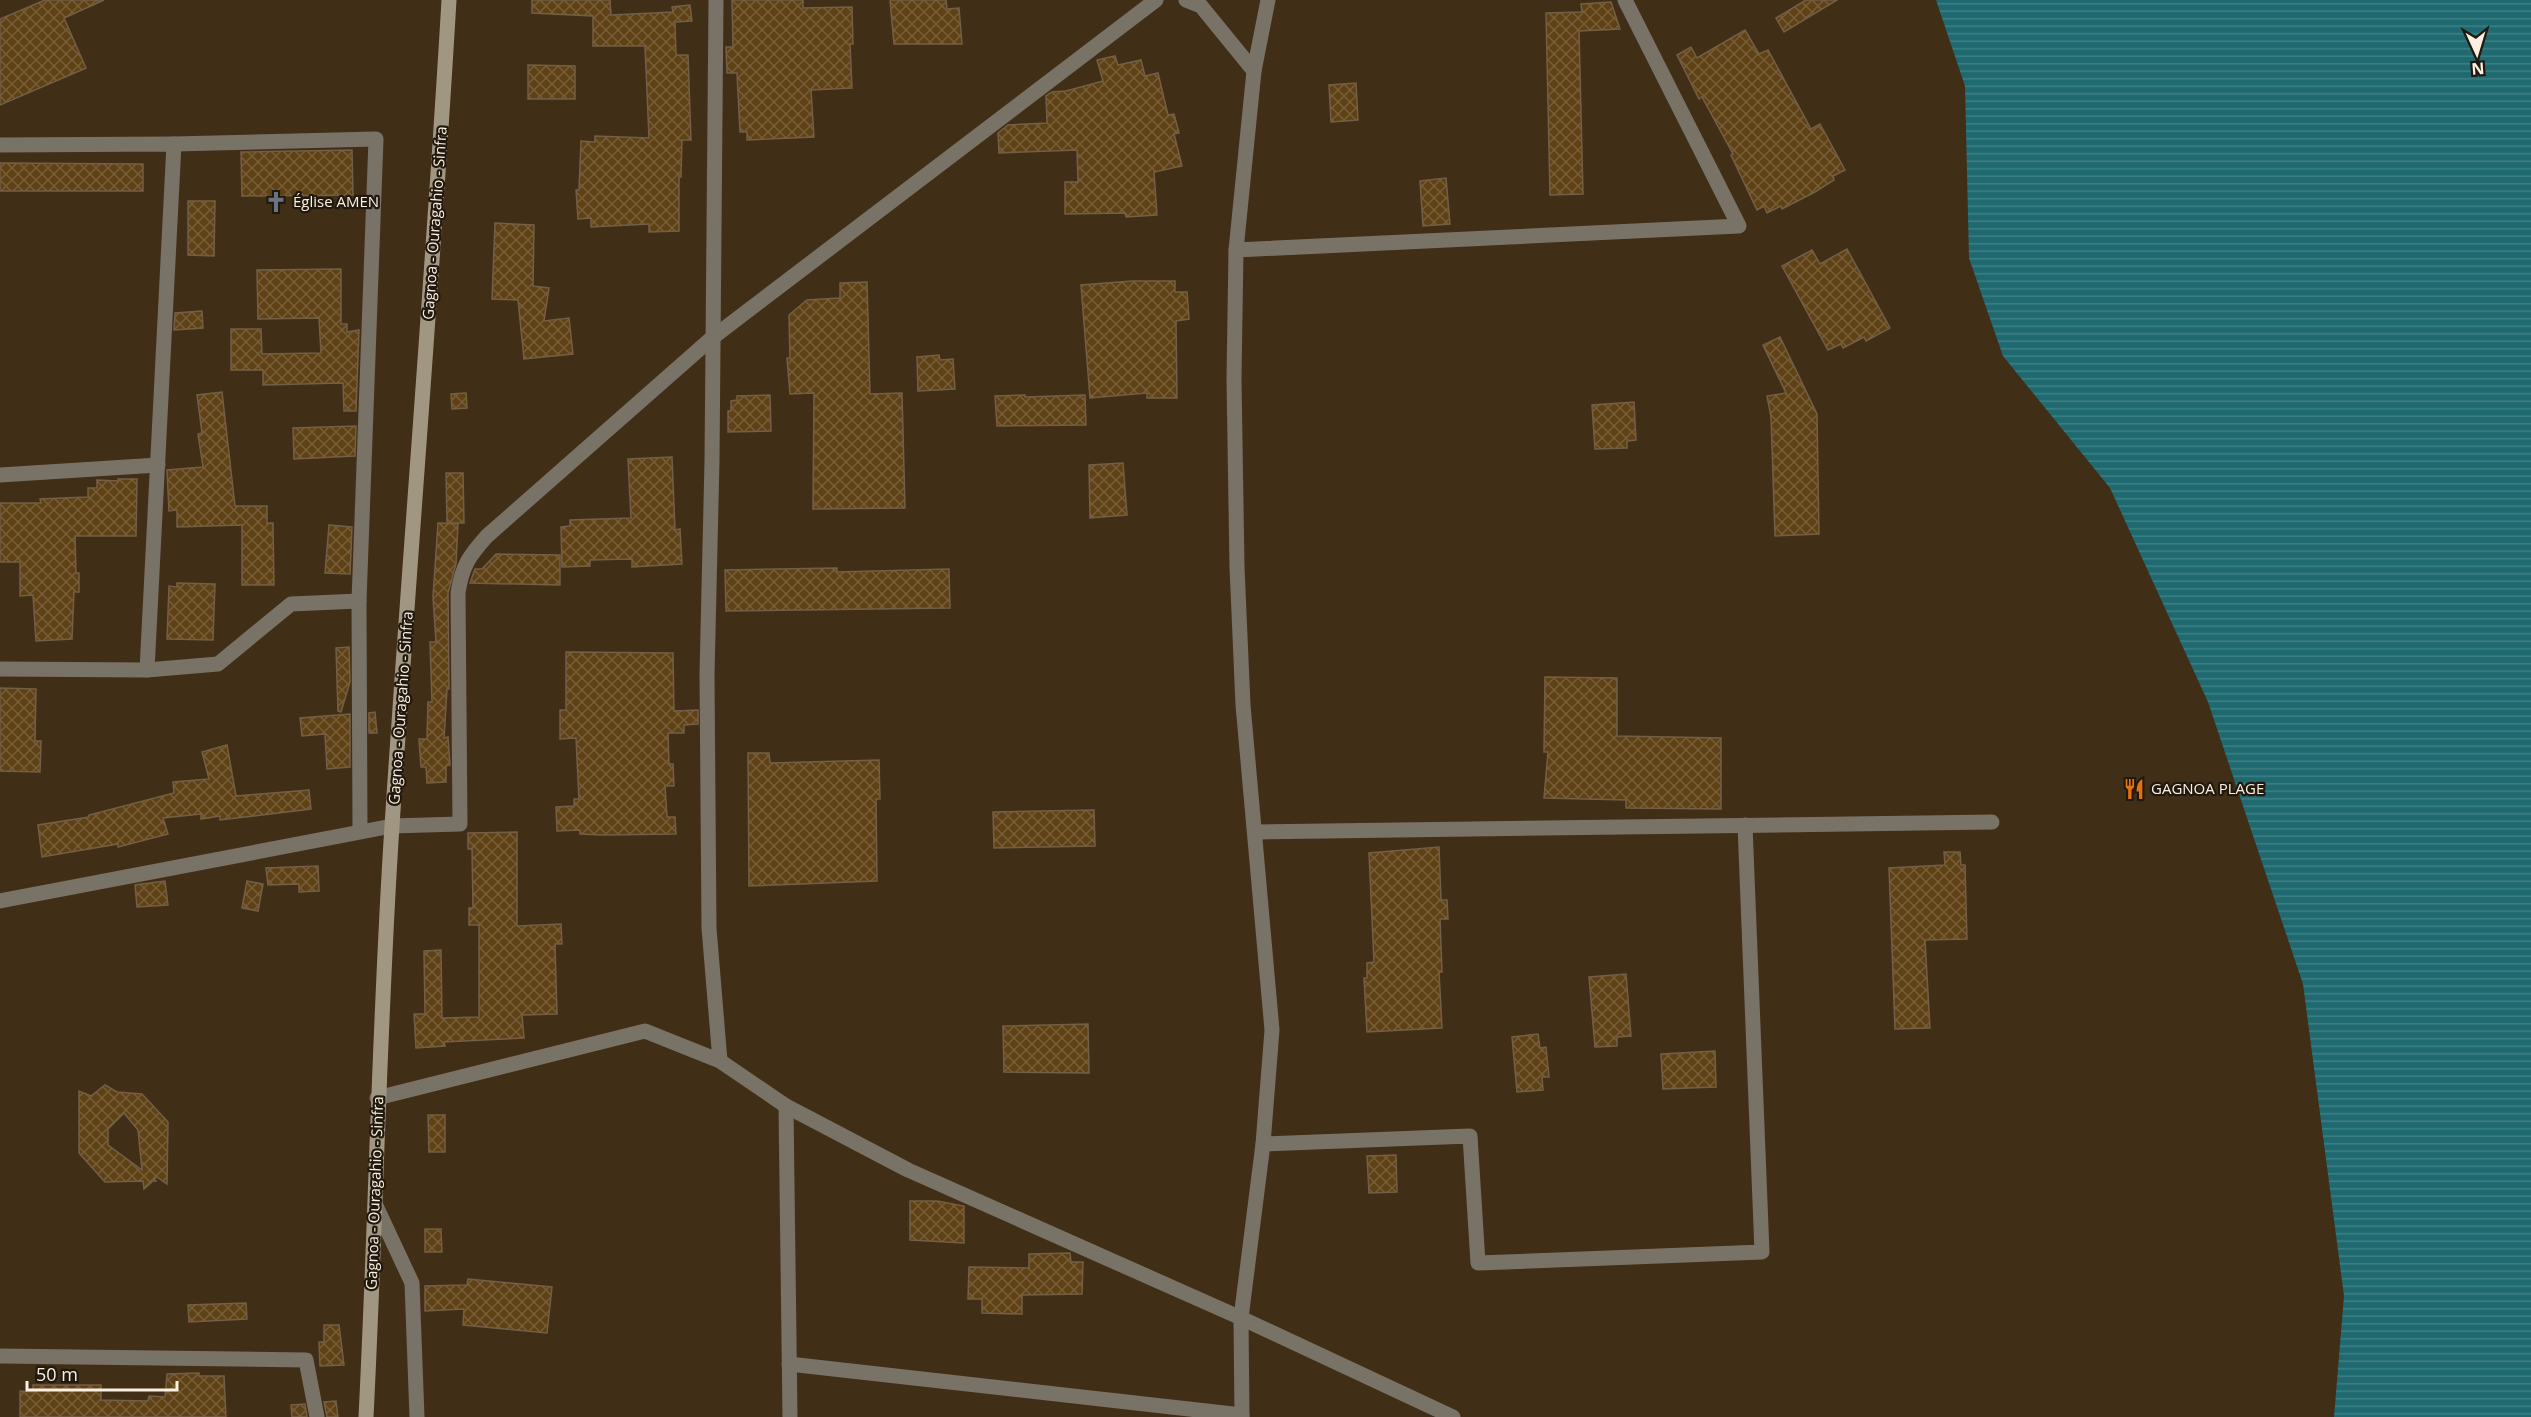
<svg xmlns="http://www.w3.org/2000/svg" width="2531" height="1417" viewBox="0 0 2531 1417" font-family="'Open Sans',sans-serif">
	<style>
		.water { fill: url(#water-rules) }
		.building { fill: url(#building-cross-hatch); stroke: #745f46; stroke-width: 1.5; fill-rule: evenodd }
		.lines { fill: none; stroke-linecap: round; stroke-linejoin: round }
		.minor { stroke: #797266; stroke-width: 15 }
		.secondary { stroke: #a19682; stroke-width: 15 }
		.labels { text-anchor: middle; stroke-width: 4.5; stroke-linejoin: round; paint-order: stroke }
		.poi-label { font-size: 15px; fill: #fbefe1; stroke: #21190e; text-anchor: start }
		.street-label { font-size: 15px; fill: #fbefe1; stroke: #21190e }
	</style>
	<defs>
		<pattern id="water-rules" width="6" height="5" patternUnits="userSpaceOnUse" patternTransform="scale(1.5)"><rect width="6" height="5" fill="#1f6970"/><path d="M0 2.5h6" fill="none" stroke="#407f84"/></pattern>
		<pattern id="building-cross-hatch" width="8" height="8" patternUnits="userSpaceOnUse" patternTransform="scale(1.5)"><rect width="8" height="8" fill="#5f4116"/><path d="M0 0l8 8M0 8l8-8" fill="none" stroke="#775d38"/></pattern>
	</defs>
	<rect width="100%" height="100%" fill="#412e17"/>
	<polygon class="water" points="1936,0 2531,0 2531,1417 2334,1417 2344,1296 2303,984 2208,702 2110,488 2003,356 1969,258 1965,86"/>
	<g class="building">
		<polygon points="45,0 104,0 64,18 86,68 0,105 0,19"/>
		<polygon points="532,0 610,0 611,15 673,12 672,7 690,5 692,21 675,22 676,55 688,55 691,140 682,140 681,177 679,177 679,231 649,232 649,224 591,227 591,218 578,219 576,190 579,190 581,141 595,142 595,136 649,138 645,46 593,46 593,16 532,13"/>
		<polygon points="732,0 803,0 803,8 852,7 853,44 850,44 852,88 811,90 814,137 747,140 747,132 740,132 737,73 727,73 726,47 733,47"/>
		<polygon points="890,0 946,0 947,9 959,8 962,44 894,44"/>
		<polygon points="1806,0 1837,0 1784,32 1776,18"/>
		<polygon points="1611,2 1620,29 1579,31 1583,194 1550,195 1546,13 1582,12 1581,4"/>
		<polygon points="1745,30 1759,54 1768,50 1811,129 1820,124 1845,170 1833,176 1834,180 1815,192 1782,209 1781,206 1767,213 1764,206 1757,210 1731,155 1733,154 1702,97 1699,99 1677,55 1691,47 1697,58"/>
		<polygon points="1115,56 1118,65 1141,60 1145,76 1158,73 1168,115 1174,114 1179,133 1174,134 1182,166 1154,172 1157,215 1126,217 1125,213 1065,214 1065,182 1078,182 1077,150 999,153 998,133 1008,125 1047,123 1046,96 1052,92 1066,91 1103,81 1097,60"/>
		<polygon points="528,65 575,66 575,99 528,99"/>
		<polygon points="1356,83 1358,120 1331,122 1329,85"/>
		<polygon points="352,150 353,195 242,196 241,152"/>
		<polygon points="0,163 143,164 143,191 0,191"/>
		<polygon points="1446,178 1450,224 1423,226 1420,181"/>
		<polygon points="188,201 215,201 214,256 188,255"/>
		<polygon points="495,223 534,225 533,286 549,288 544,321 569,318 573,354 524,359 518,300 492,299"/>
		<polygon points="1847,249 1890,328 1866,341 1864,337 1843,348 1841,344 1828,350 1782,266 1812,250 1820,264"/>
		<polygon points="341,269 341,324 347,324 347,332 359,330 356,411 344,411 343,383 263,385 263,370 231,370 231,329 261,329 262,354 321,353 319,318 258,319 257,270"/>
		<polygon points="1132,281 1175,281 1175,292 1187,292 1189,319 1176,321 1177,398 1147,398 1147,393 1090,398 1081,285"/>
		<polygon points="867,282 870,394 902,393 905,508 813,509 814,393 790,394 787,358 790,358 789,315 807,300 840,298 840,283"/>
		<polygon points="202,311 203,328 174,330 175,313"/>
		<polygon points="1780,337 1817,414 1819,534 1775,536 1771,417 1767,396 1786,393 1763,345"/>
		<polygon points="939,355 940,360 953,359 955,389 918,391 917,357"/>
		<polygon points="222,392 235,506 267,506 267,523 273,523 274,585 242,585 242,525 177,527 177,510 169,511 167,470 203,467 198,434 202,433 197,395"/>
		<polygon points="466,393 467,408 452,409 451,394"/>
		<polygon points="770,395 771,431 728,432 728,411 731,411 731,401 737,400 737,396"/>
		<polygon points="1025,395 1025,397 1085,395 1086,425 997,426 995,396"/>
		<polygon points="1634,402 1636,440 1627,441 1627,448 1595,449 1592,405"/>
		<polygon points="356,426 355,456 294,459 293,428"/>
		<polygon points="672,457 675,530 680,529 682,564 632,567 632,559 590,560 590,566 562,567 561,527 570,526 570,520 631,518 628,459"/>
		<polygon points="1123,463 1127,515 1090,518 1089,465"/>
		<polygon points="446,473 463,473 464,523 447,523"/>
		<polygon points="118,479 137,479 136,536 75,536 76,573 79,573 79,592 74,592 72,639 36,641 33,595 20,596 20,562 0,562 0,503 41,503 40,499 88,497 88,488 97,488 97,480 118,481"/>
		<polygon points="438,523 458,524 456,564 448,593 449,689 447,689 444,738 448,737 450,765 446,766 446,782 427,783 426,767 421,767 419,739 427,739 428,702 432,702 430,642 436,642 433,597"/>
		<polygon points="329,525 352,527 350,574 325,573"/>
		<polygon points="496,554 560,555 560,585 470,583 475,569 482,569"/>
		<polygon points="837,568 837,572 949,569 950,608 726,611 725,570"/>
		<polygon points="177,583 215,584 213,640 167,639 169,586 177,587"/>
		<polygon points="349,647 350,682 341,712 338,711 336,648"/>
		<polygon points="566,652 673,653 674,711 698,710 698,724 684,725 684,733 668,733 669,764 673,764 674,786 665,786 667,817 675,817 676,834 603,835 580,834 580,830 557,831 556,807 574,806 574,799 579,799 576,738 560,739 560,710 566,710"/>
		<polygon points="1545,677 1617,678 1617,736 1721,738 1721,809 1626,808 1626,800 1544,798 1548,752 1544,752"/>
		<polygon points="0,688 36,689 35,741 41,741 40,772 0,771"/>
		<polygon points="375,712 377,733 369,733 369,713"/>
		<polygon points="350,714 350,767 327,769 325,734 302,736 300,718"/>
		<polygon points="227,745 236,796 309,790 311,809 220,820 220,816 201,819 201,814 163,818 168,834 118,847 118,844 42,857 38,825 89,817 89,815 174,793 173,782 209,779 202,752"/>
		<polygon points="748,753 769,753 770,763 879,760 880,799 876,799 877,881 749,886"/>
		<polygon points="1094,810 1095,846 994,848 993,812"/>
		<polygon points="517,832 517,926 561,924 562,944 555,944 557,1014 522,1015 524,1038 444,1042 445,1046 416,1048 414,1014 425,1014 424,951 441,950 442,1018 479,1017 479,925 469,925 469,908 473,908 472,849 468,849 468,833"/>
		<polygon points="1439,847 1441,900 1447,900 1448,919 1440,919 1442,972 1439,972 1442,1028 1367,1032 1364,978 1367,978 1367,963 1374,962 1369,853"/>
		<polygon points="1944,852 1960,852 1961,865 1965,865 1967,939 1925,940 1930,1028 1895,1029 1889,868 1945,865"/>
		<polygon points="318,866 319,891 299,892 299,884 268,885 266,868"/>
		<polygon points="165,881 168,905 137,907 135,885"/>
		<polygon points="247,881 263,884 258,911 242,908"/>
		<polygon points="1626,974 1631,1036 1617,1037 1617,1046 1595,1047 1589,977"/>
		<polygon points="1088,1024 1089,1073 1004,1072 1003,1026"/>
		<polygon points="1538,1034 1540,1048 1546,1047 1549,1077 1542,1077 1543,1090 1517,1092 1512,1037"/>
		<polygon points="1715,1051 1716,1087 1663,1089 1661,1054"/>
		<path d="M105,1085L117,1092L142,1094L168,1122L167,1184L157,1177L154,1179L156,1181H153L144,1189L143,1181L105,1182L79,1153V1091L91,1096ZM124,1113L138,1130L142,1170L108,1145V1129Z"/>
		<polygon points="428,1115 445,1115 445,1152 429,1152"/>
		<polygon points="1396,1155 1397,1192 1369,1193 1367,1156"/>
		<polygon points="910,1201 937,1201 964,1206 964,1243 910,1240"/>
		<polygon points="425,1229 441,1229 442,1252 425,1252"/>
		<polygon points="1070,1253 1071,1262 1083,1262 1082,1294 1022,1295 1022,1314 982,1313 982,1299 968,1299 969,1267 1029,1268 1029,1254"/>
		<polygon points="468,1279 552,1287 547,1333 463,1325 464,1309 425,1311 425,1286 467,1285"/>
		<polygon points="246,1303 247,1319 189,1322 188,1305"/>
		<polygon points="324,1325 339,1325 344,1365 320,1366 319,1342 324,1342"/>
		<polygon points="199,1373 199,1376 224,1376 226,1417 20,1417 20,1391 33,1392 33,1385 101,1385 101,1400 148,1401 149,1396 165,1397 167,1374"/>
		<polygon points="336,1401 338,1417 327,1417 324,1402"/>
		<polygon points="305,1404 307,1417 292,1417 291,1405"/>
	</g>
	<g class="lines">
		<g class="minor">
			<polyline points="716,0 712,461 707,675 709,928 720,1061"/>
			<polyline points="1186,0 1201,6 1254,71"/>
			<polyline points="174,144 376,139 359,601 360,831"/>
			<polyline points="0,145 174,144 147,670 0,669"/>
			<polyline points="1236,250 1739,226 1625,0"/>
			<polyline points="0,475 158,465"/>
			<polyline points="147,670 218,664 291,604 359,601"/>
			<polyline points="1256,832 1992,822"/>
			<path d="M0,901L392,826L460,824L458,593C462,566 469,556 487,536L712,338L1156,0"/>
			<polyline points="377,1098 645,1031 720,1061 786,1106 908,1170 1241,1318 1453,1417"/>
			<polyline points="786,1106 790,1417"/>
			<polyline points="1263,1144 1470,1136 1478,1263 1762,1252 1745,825"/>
			<polyline points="376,1206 412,1283 417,1417"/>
			<polyline points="0,1356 306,1360 317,1417"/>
			<polyline points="789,1364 1242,1415"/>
			<polyline points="1242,1417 1241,1318 1263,1144 1272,1030 1243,705 1237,567 1234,379 1236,250 1254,71 1268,0"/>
		</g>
		<path class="secondary" d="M366,1417C376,1220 379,1023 392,826C410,550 433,275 449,0"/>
	</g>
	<defs>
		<symbol id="church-bare" viewBox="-9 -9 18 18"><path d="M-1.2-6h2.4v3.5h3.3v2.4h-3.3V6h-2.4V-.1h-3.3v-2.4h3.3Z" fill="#6b7280" stroke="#21190e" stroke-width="2.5" paint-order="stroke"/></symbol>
		<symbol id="restaurant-bare" viewBox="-9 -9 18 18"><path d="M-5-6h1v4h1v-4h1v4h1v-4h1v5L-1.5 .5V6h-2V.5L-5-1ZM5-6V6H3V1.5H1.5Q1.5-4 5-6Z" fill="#e8710a" stroke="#21190e" stroke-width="2.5" paint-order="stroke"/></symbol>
	</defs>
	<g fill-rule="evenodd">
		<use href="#church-bare" x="261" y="187" width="30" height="30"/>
		<use href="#restaurant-bare" x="2119" y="774" width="30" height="30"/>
	</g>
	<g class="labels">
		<g class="poi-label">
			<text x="293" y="207">Église AMEN</text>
			<text x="2151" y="794">GAGNOA PLAGE</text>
		</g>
		<g class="street-label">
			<text transform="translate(435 223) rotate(-86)" y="5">Gagnoa - Ouragahio - Sinfra</text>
			<text transform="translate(401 708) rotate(-86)" y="5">Gagnoa - Ouragahio - Sinfra</text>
			<text transform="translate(375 1193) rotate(-88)" y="5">Gagnoa - Ouragahio - Sinfra</text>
		</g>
	</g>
	<g transform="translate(2477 54) rotate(176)" stroke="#21190e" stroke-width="4.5" paint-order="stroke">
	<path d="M0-4.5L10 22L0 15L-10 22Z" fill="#fbefe1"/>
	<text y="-9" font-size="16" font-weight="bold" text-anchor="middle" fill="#fbefe1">N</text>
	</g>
	<path d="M27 1381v9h150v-9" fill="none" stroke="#fbefe1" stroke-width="3"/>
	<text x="36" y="1381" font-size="18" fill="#fbefe1" stroke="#21190e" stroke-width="4.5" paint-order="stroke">50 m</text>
</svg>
